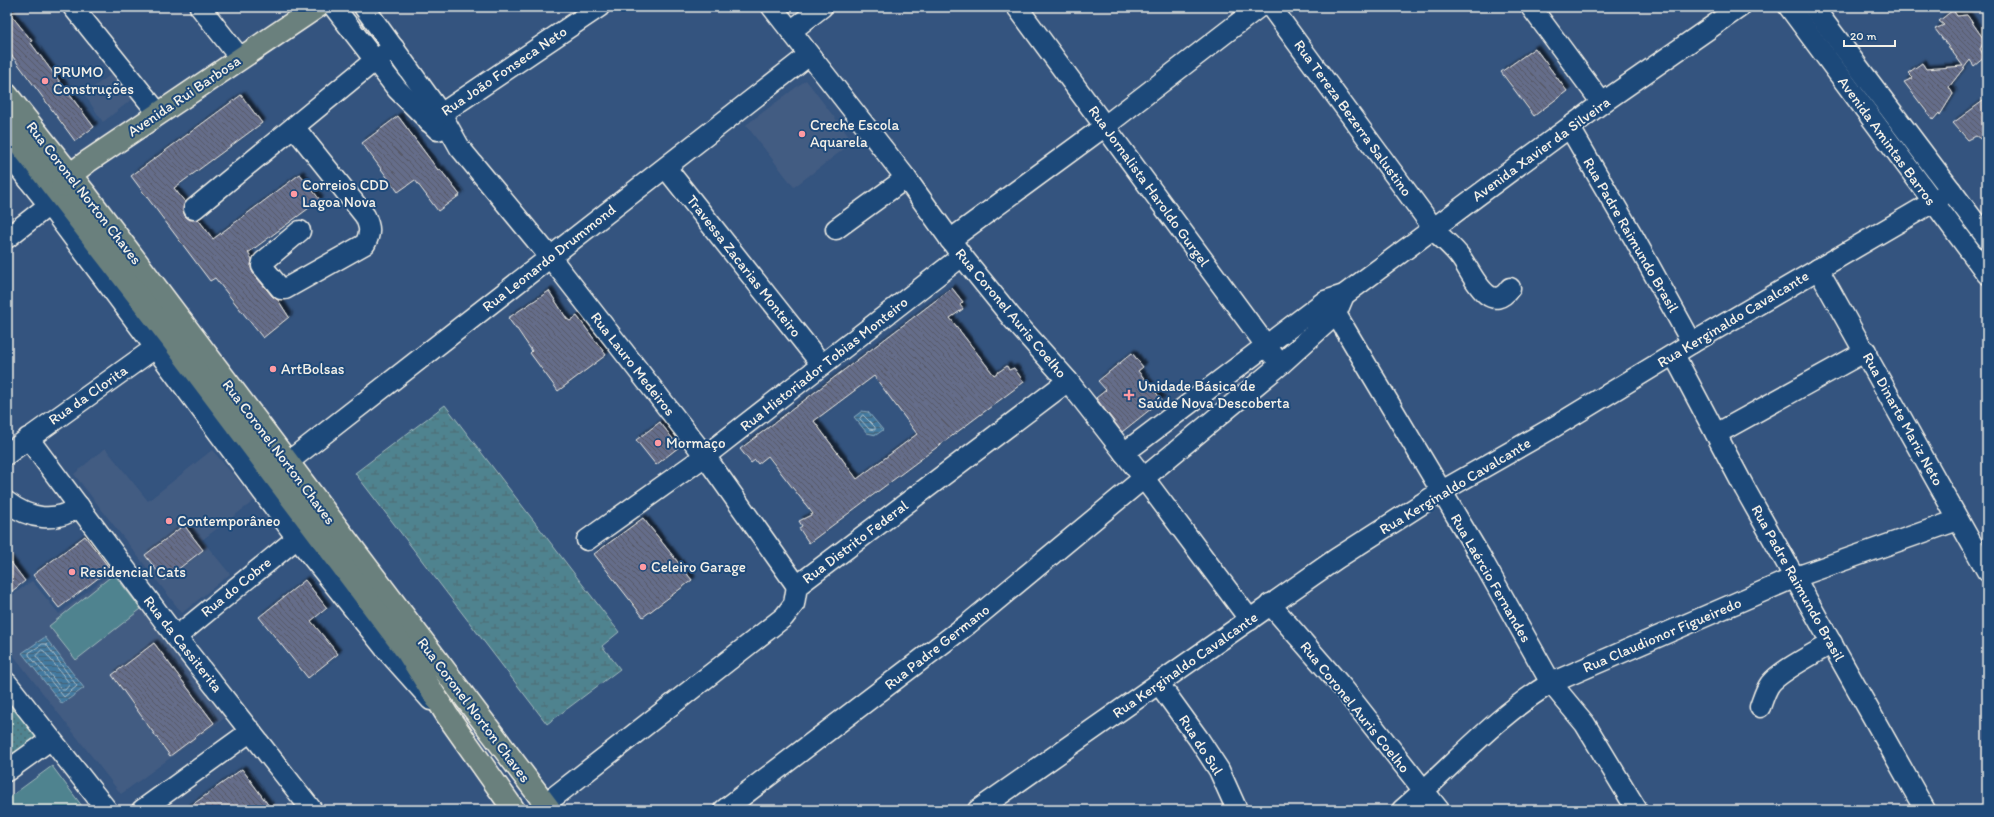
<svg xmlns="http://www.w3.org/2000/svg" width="1994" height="817" viewBox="0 0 1994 817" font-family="Itim,sans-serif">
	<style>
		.built { fill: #435c82 }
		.grass { fill: url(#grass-dots); stroke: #a2babc }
		.wetland { fill: url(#wetland-marsh); stroke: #a2babc }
		.garden { fill: #50838f; stroke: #a2babc }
		.water { fill: url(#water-rules); stroke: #8aa9bc }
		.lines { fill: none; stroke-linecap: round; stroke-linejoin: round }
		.shore { stroke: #adc1cb; stroke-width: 1 }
		.building { fill: url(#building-back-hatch); stroke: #f4f1e8; fill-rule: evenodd; filter: url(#shadow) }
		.minor-casing { stroke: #f4f1e8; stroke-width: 23 }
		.major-casing { stroke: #f4f1e8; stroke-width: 25 }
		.minor { stroke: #1f4a7a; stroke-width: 20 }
		.major { stroke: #6a807d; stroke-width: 22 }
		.poi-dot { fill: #ff9aa2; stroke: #1f4a7a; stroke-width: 1.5 }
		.labels { text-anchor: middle; stroke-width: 4; stroke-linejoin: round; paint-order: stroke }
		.street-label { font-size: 15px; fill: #f4f1e8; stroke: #1f4a7a }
		.poi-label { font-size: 15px; fill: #f4f1e8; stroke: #1f4a7a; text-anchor: start }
	</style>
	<defs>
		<pattern id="grass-dots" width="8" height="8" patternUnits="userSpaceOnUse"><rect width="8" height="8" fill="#50838f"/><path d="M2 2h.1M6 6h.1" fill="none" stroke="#4d6b72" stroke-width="1.8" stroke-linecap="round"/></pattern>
		<pattern id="wetland-marsh" width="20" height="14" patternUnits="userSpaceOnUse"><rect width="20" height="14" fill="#50838f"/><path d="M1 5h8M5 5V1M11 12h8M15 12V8" fill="none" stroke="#4d6b72"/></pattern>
		<pattern id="water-rules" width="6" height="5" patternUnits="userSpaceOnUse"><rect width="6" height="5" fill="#43799f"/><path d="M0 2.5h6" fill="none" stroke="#466377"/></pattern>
		<pattern id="building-back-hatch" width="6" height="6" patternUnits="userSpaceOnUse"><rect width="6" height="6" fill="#656d8a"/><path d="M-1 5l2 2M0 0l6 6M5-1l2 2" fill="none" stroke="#565965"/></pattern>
		<filter id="shadow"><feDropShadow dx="3.5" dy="-3.5" stdDeviation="1" flood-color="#0009"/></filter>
	</defs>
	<rect width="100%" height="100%" fill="#34547f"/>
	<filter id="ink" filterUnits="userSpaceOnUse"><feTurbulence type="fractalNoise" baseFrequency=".025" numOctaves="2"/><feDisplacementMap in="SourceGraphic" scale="8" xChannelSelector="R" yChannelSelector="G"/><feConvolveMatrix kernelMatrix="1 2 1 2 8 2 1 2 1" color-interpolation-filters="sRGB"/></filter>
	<g filter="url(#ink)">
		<g class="built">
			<polygon points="113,73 131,100 103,122 84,94"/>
			<polygon points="806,80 853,142 794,187 746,125"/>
			<polygon points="105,448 148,501 212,450 255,500 202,540 230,574 182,613 74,474"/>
			<polygon points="112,572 226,717 121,794 7,647 7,599 32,581 59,614"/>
		</g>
		<polygon class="grass" points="7,696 39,739 7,763"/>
		<polygon class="wetland" points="445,405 619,632 602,646 620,669 547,724 355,473"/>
		<g class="garden">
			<polygon points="114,574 141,609 76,660 49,626"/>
			<polygon points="52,766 85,810 7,810 7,799"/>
		</g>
		<g class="water">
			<polygon points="862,411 868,412 883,430 876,435 867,433 854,417"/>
			<polygon points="45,637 84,688 62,704 22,653"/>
		</g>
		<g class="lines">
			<g class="shore">
				<polygon points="863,415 875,427 875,430 869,429 860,419"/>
				<polygon points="43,644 46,644 77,686 64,697 29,655 29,653"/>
				<polygon points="42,650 44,651 70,684 65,690 62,690 36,656"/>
			</g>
		</g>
		<g class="building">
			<polygon points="7,10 32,41 30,42 94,127 75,141 7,49"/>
			<polygon points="1953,10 1957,16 1967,15 1985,41 1980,49 1985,57 1974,66 1970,60 1949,87 1953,94 1940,115 1939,113 1933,120 1904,82 1913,78 1908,73 1922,63 1926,69 1963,66 1935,29 1944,25 1939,21"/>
			<polygon points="1535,48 1567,91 1534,116 1501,72"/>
			<polygon points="241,95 262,123 174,188 185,202 183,210 185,216 190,220 198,219 213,239 300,174 320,200 248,253 252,259 251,268 253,273 272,296 278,300 289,317 263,338 215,278 210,281 131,176"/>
			<polygon points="1987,98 1987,143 1976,136 1968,140 1953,123"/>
			<polygon points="398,116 438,170 440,169 460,195 438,211 415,180 398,192 362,143"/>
			<path d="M952,288L963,302L960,305L963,309L950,318L994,375L1007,366L1009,370L1014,368L1024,382L809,543L799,528L802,526L799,521L813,514L768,456L758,464L755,460L751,463L740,449ZM874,376L917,434L857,479L814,421Z"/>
			<polygon points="549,291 567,319 570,321 577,316 606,355 558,391 530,353 532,351 517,329 516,329 508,318"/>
			<polygon points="1132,353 1143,367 1138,371 1162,400 1122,432 1096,398 1106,390 1098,381"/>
			<polygon points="660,422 679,447 656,465 636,440"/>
			<polygon points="643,518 692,580 643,617 594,554"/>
			<polygon points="184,525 203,550 164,580 145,555"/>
			<polygon points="85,536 110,569 59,608 33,575"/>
			<polygon points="7,557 25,581 7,595"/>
			<polygon points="305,580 327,608 311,621 338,654 308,678 259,617"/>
			<polygon points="154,643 214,723 170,756 112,675"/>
			<polygon points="242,769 272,810 185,810"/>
		</g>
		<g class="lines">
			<defs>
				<g id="minor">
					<polyline points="73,7 158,113"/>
					<polyline points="200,7 240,58"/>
					<polyline points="334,7 397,89 438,130"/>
					<polyline points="364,7 441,114 460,148 550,257 705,456 797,586"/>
					<polyline points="772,7 906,178 962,256 1012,318 1068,381 1143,477 1250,620"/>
					<polyline points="1017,7 1273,355"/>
					<path d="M1271,7L1437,233C1445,241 1455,249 1461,258C1471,271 1489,318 1510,288"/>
					<polyline points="1531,7 1602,103"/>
					<polyline points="1789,7 1987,274"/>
					<polyline points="1813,7 1987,238"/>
					<polyline points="791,31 822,7"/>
					<polyline points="429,122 599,7"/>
					<path d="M294,127L365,216C370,227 371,233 365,244L285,289H281L262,266L263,262L300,231"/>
					<polyline points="1570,128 1634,238 1692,343"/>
					<polyline points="7,153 49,205 297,538 388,652 431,700"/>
					<polyline points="666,168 822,365"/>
					<polyline points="194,209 374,61 394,48"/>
					<polyline points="836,229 906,178"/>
					<polyline points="7,238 49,205 56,193"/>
					<polyline points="950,240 1105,126 1259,7"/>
					<polyline points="1818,269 1987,571"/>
					<polyline points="1327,304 1336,314 1480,556 1551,683 1585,724 1637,810"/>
					<polyline points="1674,355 1745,489 1925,810"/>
					<polyline points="1716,434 1866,351"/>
					<polyline points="28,438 176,637 312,810"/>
					<polyline points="1124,453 1325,301 1344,295 1602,103 1740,7"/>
					<polyline points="7,454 166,340"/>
					<polyline points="288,462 809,55"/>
					<path d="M7,502C29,519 56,524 79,506"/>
					<polyline points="587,540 705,456 962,256"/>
					<polyline points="1270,604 1343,688 1439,810"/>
					<polyline points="176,637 297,538"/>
					<polyline points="7,683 107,810"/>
					<polyline points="1159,684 1198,738 1219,770 1237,810"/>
					<path d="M1760,707C1763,699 1765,691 1770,684C1781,670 1816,653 1832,643"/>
					<polyline points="7,771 50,740"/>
					<polyline points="545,804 784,617 794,604 797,586 1068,381"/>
					<polyline points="142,810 251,731"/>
					<polyline points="724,810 968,624 1280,365 1336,314 1344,295"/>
					<polyline points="978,810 1336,559 1442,491 1554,427 1692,343 1933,202 1951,190"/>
					<path d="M1402,810C1451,768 1494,717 1551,683L1796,577L1958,520"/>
				</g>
				<g id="major">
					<polyline points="7,95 87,196 550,810"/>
					<polyline points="7,127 170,337 408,653 447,715 514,810"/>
					<polyline points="62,186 70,175 87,162 317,7"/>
				</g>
			</defs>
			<use href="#minor" class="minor-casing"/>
			<use href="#major" class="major-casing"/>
			<use href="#minor" class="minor"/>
			<use href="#major" class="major"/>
		</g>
	</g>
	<g class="poi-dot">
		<circle cx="45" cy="81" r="4"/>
		<circle cx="802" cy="134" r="4"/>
		<circle cx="294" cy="194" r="4"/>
		<circle cx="273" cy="369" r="4"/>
		<path d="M1127 389h4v4h4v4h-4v4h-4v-4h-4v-4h4z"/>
		<circle cx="658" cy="443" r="4"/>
		<circle cx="169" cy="521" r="4"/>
		<circle cx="643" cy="567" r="4"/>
		<circle cx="72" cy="572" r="4"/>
	</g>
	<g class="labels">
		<g class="street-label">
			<text transform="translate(504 71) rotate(-34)" y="5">Rua João Fonseca Neto</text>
			<text transform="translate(184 96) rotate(-34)" y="5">Avenida Rui Barbosa</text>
			<text transform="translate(1353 118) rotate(54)" y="5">Rua Tereza Bezerra Salustino</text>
			<text transform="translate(1887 141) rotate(54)" y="5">Avenida Amintas Barros</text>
			<text transform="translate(1541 149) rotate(-36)" y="5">Avenida Xavier da Silveira</text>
			<text transform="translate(1149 186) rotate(54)" y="5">Rua Jornalista Haroldo Gurgel</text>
			<text transform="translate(84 193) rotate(52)" y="5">Rua Coronel Norton Chaves</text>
			<text transform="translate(1631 235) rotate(60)" y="5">Rua Padre Raimundo Brasil</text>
			<text transform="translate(549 258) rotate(-38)" y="5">Rua Leonardo Drummond</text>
			<text transform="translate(744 266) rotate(52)" y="5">Travessa Zacarias Monteiro</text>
			<text transform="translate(1011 313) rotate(50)" y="5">Rua Coronel Auris Coelho</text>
			<text transform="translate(1733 319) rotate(-31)" y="5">Rua Kerginaldo Cavalcante</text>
			<text transform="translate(633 364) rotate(52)" y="5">Rua Lauro Medeiros</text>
			<text transform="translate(824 364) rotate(-38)" y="5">Rua Historiador Tobias Monteiro</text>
			<text transform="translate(88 395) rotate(-35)" y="5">Rua da Clorita</text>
			<text transform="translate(1903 419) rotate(61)" y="5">Rua Dinarte Mariz Neto</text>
			<text transform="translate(279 452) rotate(53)" y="5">Rua Coronel Norton Chaves</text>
			<text transform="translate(1455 486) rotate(-31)" y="5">Rua Kerginaldo Cavalcante</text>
			<text transform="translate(855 542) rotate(-37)" y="5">Rua Distrito Federal</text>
			<text transform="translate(1491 578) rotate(60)" y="5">Rua Laércio Fernandes</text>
			<text transform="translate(1798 583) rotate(61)" y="5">Rua Padre Raimundo Brasil</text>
			<text transform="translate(236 587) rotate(-39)" y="5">Rua do Cobre</text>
			<text transform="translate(1662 635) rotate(-23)" y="5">Rua Claudionor Figueiredo</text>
			<text transform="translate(183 644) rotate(52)" y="5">Rua da Cassiterita</text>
			<text transform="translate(937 647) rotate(-38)" y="5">Rua Padre Germano</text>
			<text transform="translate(1185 665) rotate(-35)" y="5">Rua Kerginaldo Cavalcante</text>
			<text transform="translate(1355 707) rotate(51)" y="5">Rua Coronel Auris Coelho</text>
			<text transform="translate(474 710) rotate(53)" y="5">Rua Coronel Norton Chaves</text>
			<text transform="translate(1201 745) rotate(57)" y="5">Rua do Sul</text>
		</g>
		<g class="poi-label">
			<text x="53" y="77">PRUMO<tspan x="53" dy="17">Construções</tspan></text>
			<text x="810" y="130">Creche Escola<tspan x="810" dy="17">Aquarela</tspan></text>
			<text x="302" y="190">Correios CDD<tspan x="302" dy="17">Lagoa Nova</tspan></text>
			<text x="281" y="374">ArtBolsas</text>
			<text x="1138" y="391">Unidade Básica de<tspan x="1138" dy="17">Saúde Nova Descoberta</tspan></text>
			<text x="666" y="448">Mormaço</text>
			<text x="177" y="526">Contemporâneo</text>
			<text x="651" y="572">Celeiro Garage</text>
			<text x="80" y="577">Residencial Cats</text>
		</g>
	</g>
	<rect width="1994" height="817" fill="none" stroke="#1f4a7a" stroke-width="24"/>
	<rect x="12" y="12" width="1970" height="793" fill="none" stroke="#f4f1e8" stroke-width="1.5" filter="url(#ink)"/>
	<path d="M1844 40v6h51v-6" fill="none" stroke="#f4f1e8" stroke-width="2"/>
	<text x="1850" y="40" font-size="12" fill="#f4f1e8" stroke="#1f4a7a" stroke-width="3" paint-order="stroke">20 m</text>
</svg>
